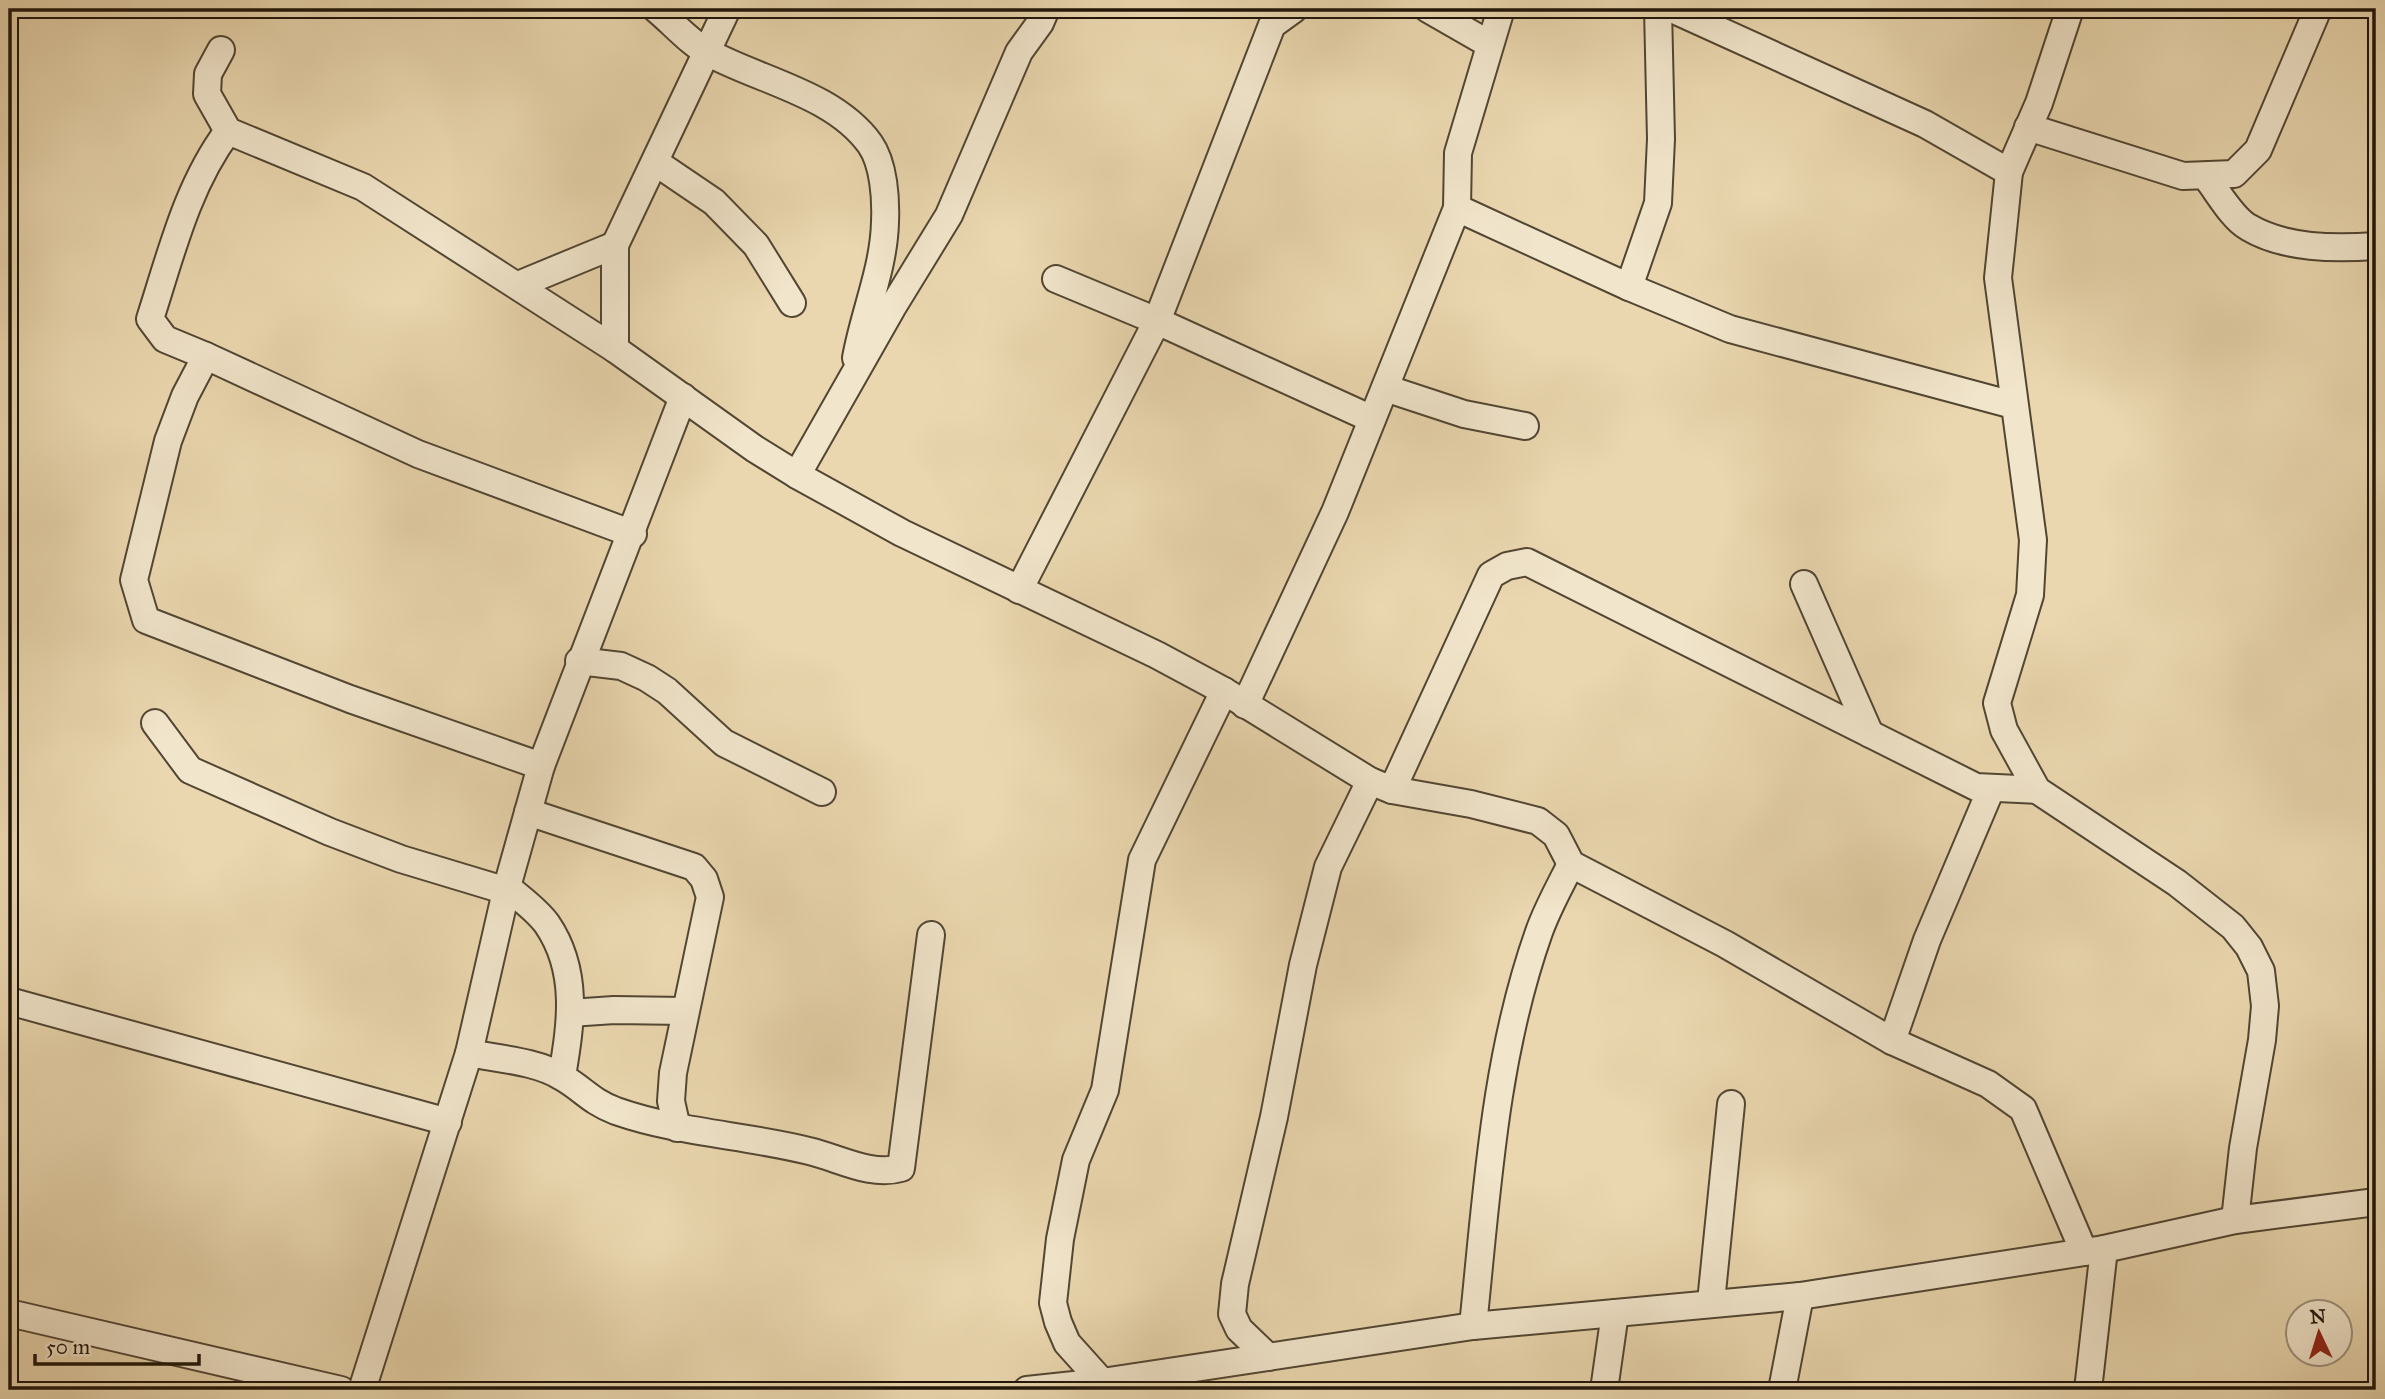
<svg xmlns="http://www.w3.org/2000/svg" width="2385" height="1399" viewBox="0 0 2385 1399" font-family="'IM FELL Great Primer',serif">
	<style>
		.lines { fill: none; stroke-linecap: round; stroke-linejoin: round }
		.minor-casing { stroke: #524633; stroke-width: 30 }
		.minor { stroke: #f1e5cb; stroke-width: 26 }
	</style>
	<rect width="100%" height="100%" fill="#ead7af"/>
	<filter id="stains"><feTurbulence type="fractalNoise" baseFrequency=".00286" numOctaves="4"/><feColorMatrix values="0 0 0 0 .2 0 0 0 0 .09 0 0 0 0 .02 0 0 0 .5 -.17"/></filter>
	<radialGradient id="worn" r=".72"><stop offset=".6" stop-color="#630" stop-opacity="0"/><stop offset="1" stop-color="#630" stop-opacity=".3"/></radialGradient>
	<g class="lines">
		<defs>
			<g id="minor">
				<path d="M656,9C672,22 691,44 709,53C761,81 834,94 870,144C884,164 886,199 885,222C884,268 864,313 856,358"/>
				<polyline points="1428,9 1489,44"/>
				<polyline points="1672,9 1925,124 2009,172"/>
				<polyline points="2070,9 2039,103 2009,172 1998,278 2033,540 2030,595 1997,703 2004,730 2037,790 2177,883 2233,927 2249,947 2261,971 2265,1006 2262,1040 2243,1148 2235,1220"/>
				<polyline points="221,50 208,74 207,94 228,131 363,187 615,349 755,449 797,475 902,533 1157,655 1224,691 1370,781 1392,790 1471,804 1538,821 1556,835 1571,864 1725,944 1892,1041 1988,1084 2023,1109 2084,1252"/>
				<polyline points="2028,127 2183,176 2234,174 2258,150 2318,9"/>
				<polyline points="655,162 714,202 756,245 792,303"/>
				<path d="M2206,177C2218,192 2232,218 2248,227C2285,249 2335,249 2376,246"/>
				<polyline points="1457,208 1629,287 1730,329 2013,405"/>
				<polyline points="1056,279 1157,321 1372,419"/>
				<polyline points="518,285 615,245"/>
				<polyline points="1629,287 1658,203 1661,139 1658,9"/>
				<polyline points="615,349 615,245 727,9"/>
				<path d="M206,356L165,339L150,319C171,254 187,186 228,131"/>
				<polyline points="1385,388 1464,414 1525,426"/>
				<polyline points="797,475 892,308 949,215 1019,52 1040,23 1046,9"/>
				<polyline points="1804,584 1870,734"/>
				<polyline points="1019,590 1157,321 1272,25 1294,9"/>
				<polyline points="579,661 621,666 647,678 667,691 724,743 822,792"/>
				<polyline points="1245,705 1335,512 1457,208 1458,153 1501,9"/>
				<polyline points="155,723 190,770 330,832 401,859 507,891"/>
				<polyline points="541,766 350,699 146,620 134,580 168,441 185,396 206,356 418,454 633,534"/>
				<polyline points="1392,790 1491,575 1507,566 1527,562 1976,787 2037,790"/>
				<polyline points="528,812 694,867 704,879 710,897 673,1073 671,1101 677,1128"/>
				<path d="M507,887C520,898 537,910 547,924C579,971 571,1023 562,1076"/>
				<polyline points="9,1001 448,1122"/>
				<polyline points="570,1013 614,1010 685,1011"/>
				<polyline points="1892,1041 1927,940 1991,789"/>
				<path d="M469,1053C498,1059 537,1061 562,1077C583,1089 590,1101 616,1111C679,1133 745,1135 809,1151C839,1158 871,1177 901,1168L931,935"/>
				<polyline points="1711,1302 1731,1104"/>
				<polyline points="9,1313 341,1390"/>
				<path d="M1473,1326C1487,1193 1494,1059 1539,932C1547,909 1560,886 1571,864"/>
				<polyline points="1268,1357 1239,1329 1232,1314 1235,1284 1274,1117 1303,965 1328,867 1370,781"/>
				<polyline points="1102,1382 1067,1343 1058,1322 1053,1303 1060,1239 1076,1160 1105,1090 1142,860 1224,691"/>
				<polyline points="362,1390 469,1053 507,887 541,766 683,397"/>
				<polyline points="1027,1390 1102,1382 1473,1326 1800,1296 2104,1249 2235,1220 2376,1202"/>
				<polyline points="1604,1390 1615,1313"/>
				<polyline points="1782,1390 1800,1296"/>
				<polyline points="2088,1390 2104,1249"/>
			</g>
		</defs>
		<use href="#minor" class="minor-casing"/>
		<use href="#minor" class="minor"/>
	</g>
	<rect width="2385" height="1399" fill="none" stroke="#ead7af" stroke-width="35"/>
	<rect x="10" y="10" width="2364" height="1378" fill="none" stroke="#1f150a" stroke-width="3.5"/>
	<rect x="18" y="18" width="2350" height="1364" fill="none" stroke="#1f150a" stroke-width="2"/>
	<g transform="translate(2319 1333) rotate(356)"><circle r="33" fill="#f1e5cb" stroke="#9d927e" stroke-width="2"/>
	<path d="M0-5L12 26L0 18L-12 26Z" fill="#8f2418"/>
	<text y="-10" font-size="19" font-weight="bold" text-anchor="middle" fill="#1f150a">N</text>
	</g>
	<path d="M35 1354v10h164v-10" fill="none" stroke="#1f150a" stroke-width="3.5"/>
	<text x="46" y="1354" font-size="21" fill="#1f150a" stroke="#f1e5cb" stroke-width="5" paint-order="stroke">50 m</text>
	<rect width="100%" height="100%" filter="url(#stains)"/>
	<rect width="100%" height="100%" fill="url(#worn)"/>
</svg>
